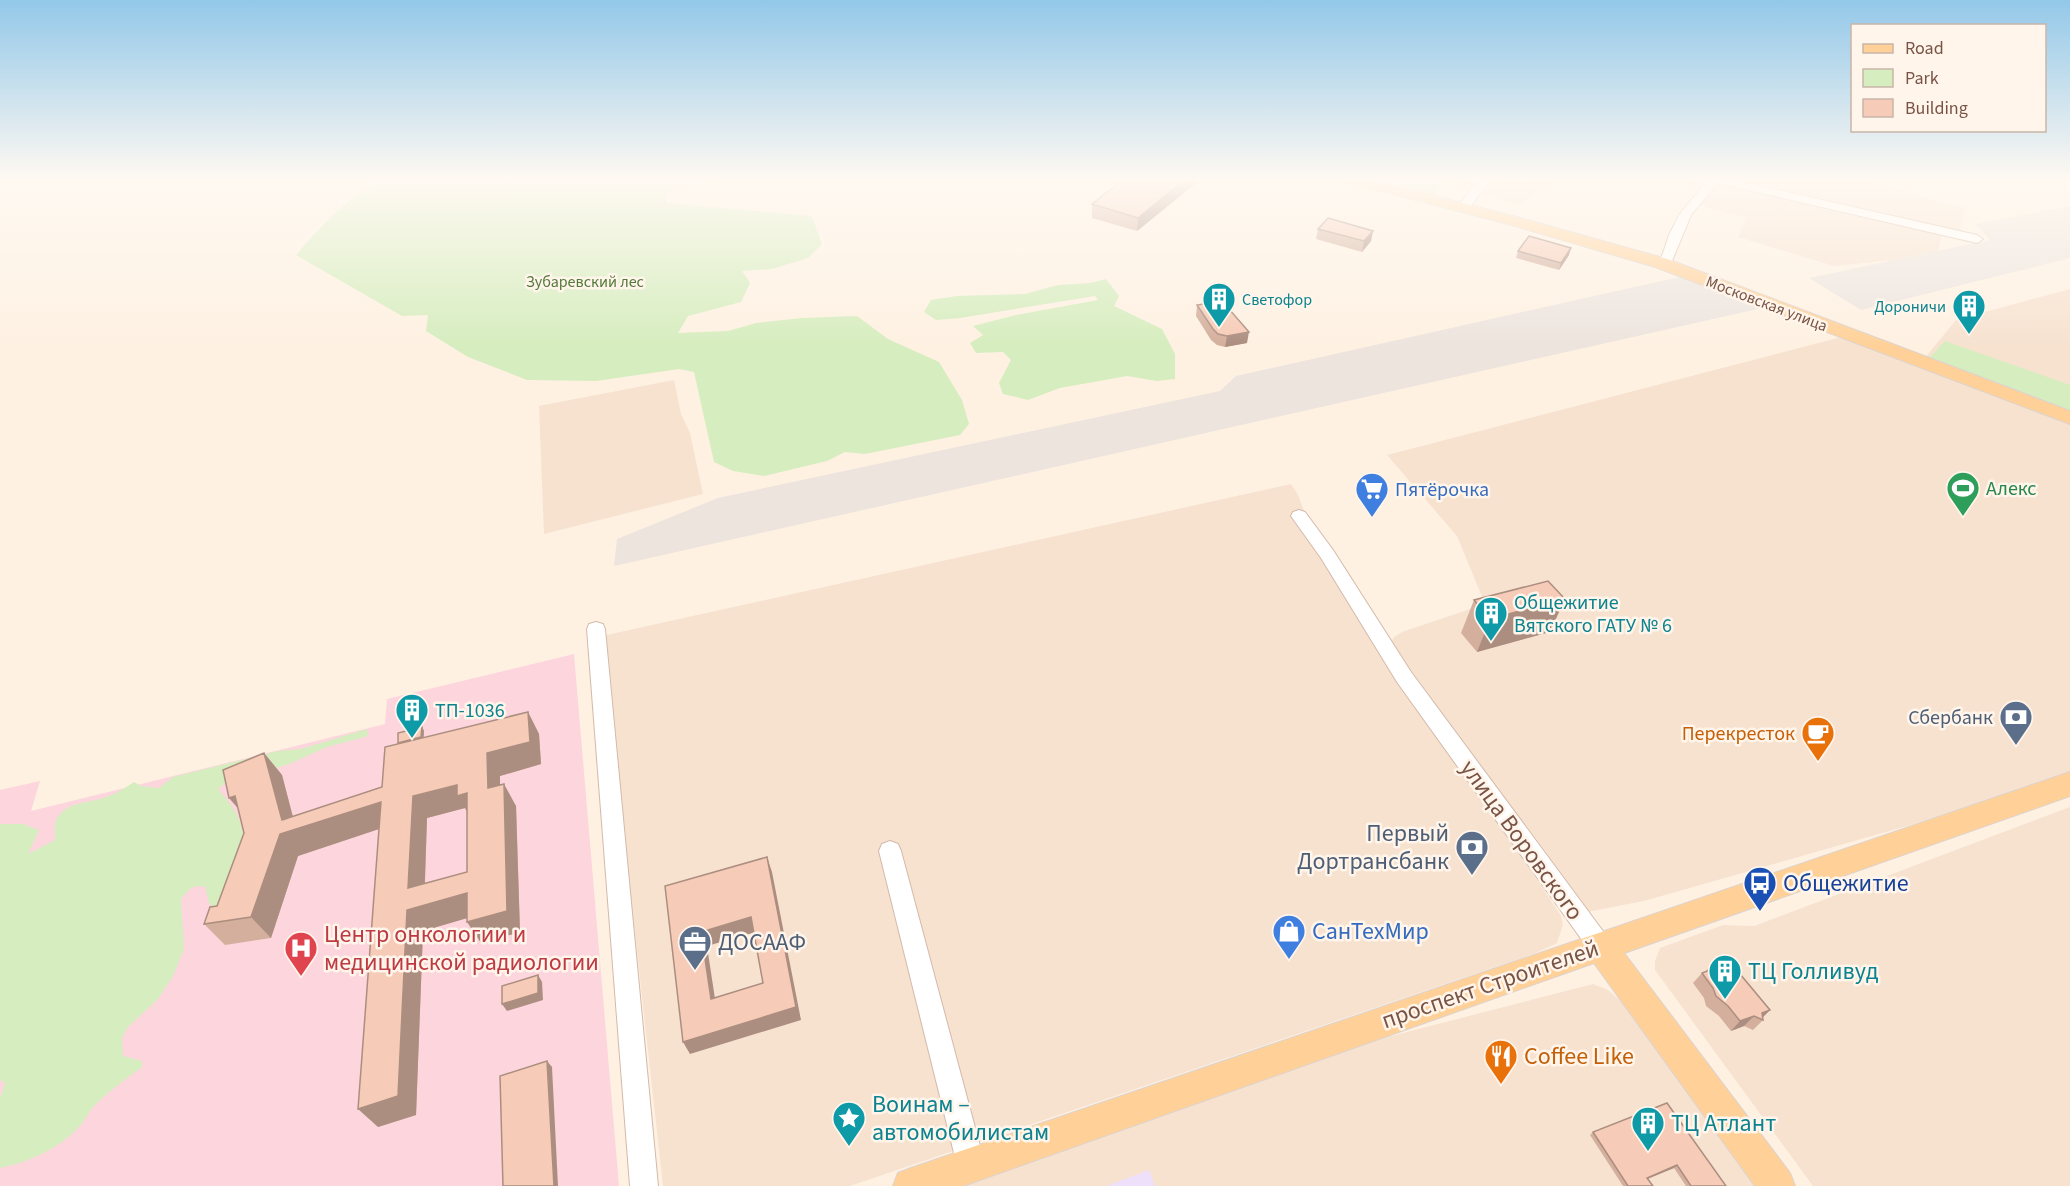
<svg xmlns="http://www.w3.org/2000/svg" width="2070" height="1186" viewBox="0 0 2070 1186" font-family="'Source Sans 3',sans-serif">
	<style>
		.residential { fill: #f7e2d0 }
		.industrial { fill: #ede4de }
		.education { fill: #eedffb }
		.medical { fill: #fdd5dd }
		.green { fill: #d6edbf }
		.lines { fill: none; stroke-linecap: round; stroke-linejoin: round }
		.minor-casing { stroke: #d3b9aa; stroke-width: 2 }
		.major-casing { stroke: #dcd3cf; stroke-width: 2 }
		.minor { fill: #fff; fill-rule: evenodd }
		.major { fill: #ffd199; fill-rule: evenodd }
		.wall { fill: #d4af9d; fill-rule: evenodd }
		.shaded-wall { fill: #ac8e80 }
		.building { fill: #f6cbb7; stroke: #ac8e80; stroke-width: 1.5; fill-rule: evenodd }
		.labels { text-anchor: middle; stroke-width: 5; stroke-linejoin: round; paint-order: stroke }
		.far-park-label { font-size: 16px; fill: #527a3a; stroke: #fff5eb }
		.far-culture-label { font-size: 16px; fill: #0d838f; stroke: #fff5eb; text-anchor: start }
		.far-street-label { font-size: 16px; fill: #795446; stroke: #fff5eb }
		.leisure-label { font-size: 20px; fill: #27864d; stroke: #fff5eb; text-anchor: start }
		.shop-label { font-size: 20px; fill: #366cbe; stroke: #fff5eb; text-anchor: start }
		.culture-label { font-size: 20px; fill: #0d838f; stroke: #fff5eb; text-anchor: start }
		.service-label { font-size: 20px; fill: #4e5e75; stroke: #fff5eb; text-anchor: end }
		.food-label { font-size: 20px; fill: #c56008; stroke: #fff5eb; text-anchor: end }
		.near-service-label { font-size: 24px; fill: #4e5e75; stroke: #fff5eb; text-anchor: end }
		.near-street-label { font-size: 24px; fill: #795446; stroke: #fff5eb }
		.near-transit-label { font-size: 24px; fill: #164399; stroke: #fff5eb; text-anchor: start }
		.near-shop-label { font-size: 24px; fill: #366cbe; stroke: #fff5eb; text-anchor: start }
		.near-health-label { font-size: 24px; fill: #be3a42; stroke: #fff5eb; text-anchor: start }
		.near-culture-label { font-size: 24px; fill: #0d838f; stroke: #fff5eb; text-anchor: start }
		.near-food-label { font-size: 24px; fill: #c56008; stroke: #fff5eb; text-anchor: start }
	</style>
	<rect width="100%" height="100%" fill="#fef1e2"/>
	<g class="residential">
		<polygon points="1466,180 1557,180 1523,202 1514,204 1460,186"/>
		<polygon points="1686,180 1710,180 1942,234 1938,251 1894,260 1834,266 1738,237 1746,218 1700,205 1702,195 1685,184"/>
		<polygon points="1732,180 1872,180 1872,183 1920,194 1921,197 1965,208 1960,231"/>
		<polygon points="2070,289 2070,414 1924,359 1956,320"/>
		<polygon points="1845,336 2070,421 2070,773 1914,824 1644,901 1587,912 1576,903 1391,642 1394,637 1402,632 1485,604 1457,536 1387,455"/>
		<polygon points="674,380 681,414 690,433 703,494 544,534 539,406"/>
		<polygon points="1291,484 1297,493 1327,568 1442,734 1561,916 1563,925 1557,943 1536,953 850,1186 663,1186 602,636"/>
		<polygon points="2070,807 2070,1186 1813,1186 1655,970 1655,961 1660,948 1723,925 1754,926"/>
		<polygon points="1593,984 1608,990 1621,1001 1754,1186 963,1186 1368,1042"/>
	</g>
	<g class="industrial">
		<polygon points="2070,206 2070,258 1861,310 1809,278 1990,240 1976,224"/>
		<polygon points="1684,276 1762,308 614,566 617,539 718,498 1220,391 1236,376"/>
	</g>
	<polygon class="education" points="1149,1170 1155,1186 1107,1186"/>
	<polygon class="medical" points="574,654 619,1186 0,1186 0,790 40,781 31,811 385,724 387,699"/>
	<g class="green">
		<path d="M389,180H721L679,188L664,194L667,203L812,216L822,244L808,258L772,269L742,271L750,283L741,302L688,316L678,333L728,331L756,323L802,318L857,316L888,339L939,362L962,400L969,424L960,435L865,454L845,452L827,461L764,476L733,471L714,462L694,372L679,369L596,381L527,380L468,357L426,331L428,315L402,316L296,255C322,225 350,193 389,180Z"/>
		<polygon points="1369,180 1434,180 1445,183 1431,196"/>
		<polygon points="1106,279 1119,296 1114,306 1162,329 1175,354 1175,379 1157,381 1127,376 1060,388 1028,400 1003,394 999,383 1011,360 1003,352 976,353 970,343 983,335 973,326 1016,315 1098,300 1095,296 960,318 936,320 924,312 931,300 957,296 1025,294 1058,285 1090,283"/>
		<polygon points="1945,341 2070,385 2070,412 1928,359"/>
		<path d="M367,729L368,736L327,747L289,764L266,771L238,774L218,789C228,801 239,813 242,829C248,855 231,894 224,920L209,903L205,886L192,887L181,899L184,949L173,976L158,999L128,1027L122,1038L123,1056L142,1061V1067C126,1079 109,1091 95,1105C88,1112 85,1121 78,1128C58,1149 29,1162 0,1168V1098L5,1083L0,1080V824H23L39,830L28,854L55,840C55,834 54,826 56,821C63,803 86,803 100,799C113,795 124,789 134,782L141,786L159,788L173,777L278,751L301,749Z"/>
	</g>
	<g class="lines">
		<defs>
			<g id="minor">
				<polygon points="1478,180 1491,180 1467,211 1459,211 1457,208"/>
				<polygon points="1708,180 1734,180 1977,235 1983,239 1977,243 1718,183 1691,215 1672,261 1666,266 1656,266 1655,263 1662,256 1669,235 1679,215"/>
				<polygon points="1299,510 1305,512 1333,550 1411,672 1608,938 1612,946 1608,954 1600,957 1592,954 1397,682 1321,558 1291,516 1293,512"/>
				<polygon points="596,622 603,624 605,629 658,1186 630,1186 587,629 589,624"/>
				<polygon points="890,841 898,844 901,851 985,1165 981,1175 971,1179 961,1175 957,1165 879,851 882,844"/>
			</g>
			<g id="major">
				<polygon points="1347,180 1373,180 1520,218 1667,259 2070,411 2070,424 1655,267 1508,224 1349,183"/>
				<polygon points="2070,772 2070,796 1624,953 1790,1173 1795,1186 1755,1186 1594,963 963,1186 893,1186 898,1173 911,1168"/>
			</g>
		</defs>
		<use href="#minor" class="minor-casing"/>
		<use href="#major" class="major-casing"/>
		<use href="#minor" class="minor"/>
		<use href="#major" class="major"/>
	</g>
	<g class="wall">
		<polygon points="1195,184 1137,231 1092,218 1092,204"/>
		<polygon points="1318,229 1373,231 1371,241 1362,252 1316,239"/>
		<polygon points="1518,251 1569,255 1559,270 1516,258"/>
		<polygon points="1197,305 1247,343 1225,347 1217,345 1211,340 1196,316"/>
		<polygon points="1474,600 1550,632 1477,652 1461,633"/>
		<path d="M528,712L539,734L541,764L500,776V785L516,806L520,932L481,943L467,918L423,931L416,1115L378,1127L379,829L298,856L271,938L225,945L204,924L217,906L244,833L264,753L282,775L293,817L382,787L398,744V743L422,727L424,731V738ZM465,808L467,812V872L425,883L427,818Z"/>
		<polygon points="1715,960 1770,1010 1763,1017 1763,1020 1753,1030 1744,1026 1731,1031 1719,1016 1706,1006 1704,998 1693,983 1702,973 1706,971"/>
		<polygon points="1667,1103 1726,1186 1686,1186 1674,1168 1648,1179 1653,1186 1623,1186 1590,1135 1593,1132"/>
	</g>
	<g class="shaded-wall">
		<polygon points="1184,180 1195,180 1195,184 1137,231 1138,218"/>
		<polygon points="1373,231 1371,241 1362,252 1364,241"/>
		<polygon points="1571,248 1569,255 1559,270 1561,263"/>
		<polygon points="1249,332 1247,343 1225,347 1227,336"/>
		<polygon points="1565,599 1550,632 1477,652 1490,619"/>
		<polygon points="528,712 539,734 541,764 500,776 500,810 488,788 487,753"/>
		<polygon points="422,727 424,731 423,741 400,747 398,743"/>
		<polygon points="264,753 282,775 296,829 381,802 397,823 298,856 271,938 251,917 280,834 282,820"/>
		<polygon points="504,784 516,806 520,932 481,943 467,922"/>
		<polygon points="457,785 467,793 471,818 465,808 427,818 424,905 467,893 481,914 423,931 416,1115 378,1127 358,1109 413,796"/>
		<polygon points="235,796 248,820 229,798"/>
		<polygon points="767,857 772,872 801,1020 690,1054 683,1042 796,1007"/>
		<polygon points="751,917 756,932 707,946 717,1012 711,999 701,932"/>
		<polygon points="538,975 542,982 543,1000 507,1011 502,1004"/>
		<polygon points="1770,1010 1761,1019 1762,1013"/>
		<polygon points="1754,1016 1744,1026 1731,1031 1740,1021"/>
		<polygon points="547,1061 552,1067 558,1186 554,1186"/>
		<polygon points="1677,1165 1674,1168 1644,1180 1647,1178"/>
	</g>
	<g class="building">
		<polygon points="1123,180 1184,180 1138,218 1092,204"/>
		<polygon points="1328,218 1373,231 1364,241 1318,229"/>
		<polygon points="1529,236 1571,248 1561,263 1518,251"/>
		<polygon points="1222,301 1249,332 1227,336 1218,334 1213,329 1197,305"/>
		<polygon points="1548,581 1565,599 1490,619 1474,600"/>
		<path d="M528,712L530,742L487,753L488,788L504,784L507,911L467,922V893L407,910L398,1096L358,1109L381,802L280,834L251,917L204,924L210,907L217,906L244,833L235,796L229,798L223,770L264,753L282,820L382,787L385,747ZM457,785V796L467,793V872L408,888L413,796Z"/>
		<polygon points="422,727 421,737 398,743 398,733"/>
		<path d="M767,857L796,1007L683,1042L665,886ZM751,917L763,983L711,999L701,932Z"/>
		<polygon points="1715,960 1725,964 1730,962 1770,1010 1762,1013 1763,1020 1754,1016 1740,1021 1728,1006 1716,996 1713,988 1702,973 1715,968"/>
		<polygon points="538,975 538,993 502,1004 502,986"/>
		<polygon points="547,1061 554,1186 503,1186 500,1076"/>
		<polygon points="1667,1103 1726,1186 1691,1186 1677,1165 1647,1178 1653,1186 1628,1186 1593,1132"/>
	</g>
	<linearGradient id="sky" x2="0" y2="1"><stop stop-color="#93c8e9"/><stop offset="0.52" stop-color="#fff9f2"/><stop offset="1" stop-color="#fff9f2" stop-opacity="0"/></linearGradient>
	<rect width="2070" height="346" fill="url(#sky)"/>
	<defs>
		<symbol id="building-pin" viewBox="-11 -11 22 30"><path d="M0 17L-7.5 6A9.5 9.5 0 1 1 7.5 6Z" fill="#0f9aa8" stroke="#fff5eb"/><path d="M-4-6H4V6H1V3H-1V6H-4ZM-2.5-4.3h1.7v1.8h-1.7ZM.8-4.3h1.7v1.8H.8ZM-2.5-1h1.7V.8h-1.7ZM.8-1h1.7V.8H.8Z" fill="#fff"/></symbol>
		<symbol id="stadium-pin" viewBox="-11 -11 22 30"><path d="M0 17L-7.5 6A9.5 9.5 0 1 1 7.5 6Z" fill="#2e9e5b" stroke="#fff5eb"/><path d="M0-5a6.5 5 0 1 0 0 10a6.5 5 0 1 0 0-10ZM-3.5-1.8h7v3.6h-7Z" fill="#fff"/></symbol>
		<symbol id="supermarket-pin" viewBox="-11 -11 22 30"><path d="M0 17L-7.5 6A9.5 9.5 0 1 1 7.5 6Z" fill="#3f7fe0" stroke="#fff5eb"/><path d="M-6-5.5h2.5l.6 2H6L4.5 2H-2.5L-4.4-4H-6ZM-1.5 3.2a1.3 1.3 0 1 0 .1 0ZM3 3.2a1.3 1.3 0 1 0 .1 0Z" fill="#fff"/></symbol>
		<symbol id="bank-pin" viewBox="-11 -11 22 30"><path d="M0 17L-7.5 6A9.5 9.5 0 1 1 7.5 6Z" fill="#5c6f8a" stroke="#fff5eb"/><path d="M-6-4H6V4H-6ZM0-2.3a2.3 2.3 0 1 0 0 4.6a2.3 2.3 0 1 0 0-4.6Z" fill="#fff"/></symbol>
		<symbol id="cafe-pin" viewBox="-11 -11 22 30"><path d="M0 17L-7.5 6A9.5 9.5 0 1 1 7.5 6Z" fill="#e8710a" stroke="#fff5eb"/><path d="M-5.5-4.5H6V0H3Q3 3.5 0 3.5H-2.5Q-5.5 3.5-5.5 0ZM3-3.2v2h1.7v-2ZM-6 4.5H4V6H-6Z" fill="#fff"/></symbol>
		<symbol id="bus-pin" viewBox="-11 -11 22 30"><path d="M0 17L-7.5 6A9.5 9.5 0 1 1 7.5 6Z" fill="#1a4fb4" stroke="#fff5eb"/><path d="M-5-6H5V4H4V6H2V4H-2V6H-4V4H-5ZM-3.5-4V0h7V-4ZM-3.5 1.2v1.5H-2V1.2ZM2 1.2v1.5H3.5V1.2Z" fill="#fff"/></symbol>
		<symbol id="shop-pin" viewBox="-11 -11 22 30"><path d="M0 17L-7.5 6A9.5 9.5 0 1 1 7.5 6Z" fill="#3f7fe0" stroke="#fff5eb"/><path d="M-5-2.5h2.3a2.7 3.5 0 0 1 5.4 0H5L5.5 6h-11ZM-1.5-2.5h3a1.5 2.3 0 0 0-3 0Z" fill="#fff"/></symbol>
		<symbol id="office-pin" viewBox="-11 -11 22 30"><path d="M0 17L-7.5 6A9.5 9.5 0 1 1 7.5 6Z" fill="#5c6f8a" stroke="#fff5eb"/><path d="M-6-3h4V-5.5h4V-3h4V5H-6ZM-1-4.5V-3h2v-1.5ZM-6 0V1H6V0Z" fill="#fff"/></symbol>
		<symbol id="hospital-pin" viewBox="-11 -11 22 30"><path d="M0 17L-7.5 6A9.5 9.5 0 1 1 7.5 6Z" fill="#e0444e" stroke="#fff5eb"/><path d="M-5-5h3v3.5h4V-5h3V5h-3V1.5h-4V5h-3Z" fill="#fff"/></symbol>
		<symbol id="restaurant-pin" viewBox="-11 -11 22 30"><path d="M0 17L-7.5 6A9.5 9.5 0 1 1 7.5 6Z" fill="#e8710a" stroke="#fff5eb"/><path d="M-5-6h1v4h1v-4h1v4h1v-4h1v5L-1.5 .5V6h-2V.5L-5-1ZM5-6V6H3V1.5H1.5Q1.5-4 5-6Z" fill="#fff"/></symbol>
		<symbol id="sight-pin" viewBox="-11 -11 22 30"><path d="M0 17L-7.5 6A9.5 9.5 0 1 1 7.5 6Z" fill="#0f9aa8" stroke="#fff5eb"/><path d="M0-6L1.8-2.2L6-1.7L2.9 1.2L3.7 5.4L0 3.3L-3.7 5.4L-2.9 1.2L-6-1.7L-1.8-2.2Z" fill="#fff"/></symbol>
	</defs>
	<g fill-rule="evenodd">
		<use href="#building-pin" x="1200" y="280" width="38" height="52"/>
		<use href="#building-pin" x="1950" y="287" width="38" height="52"/>
		<use href="#stadium-pin" x="1944" y="469" width="38" height="52"/>
		<use href="#supermarket-pin" x="1353" y="470" width="38" height="52"/>
		<use href="#building-pin" x="1472" y="594" width="38" height="52"/>
		<use href="#building-pin" x="393" y="691" width="38" height="52"/>
		<use href="#bank-pin" x="1997" y="698" width="38" height="52"/>
		<use href="#cafe-pin" x="1799" y="714" width="38" height="52"/>
		<use href="#bank-pin" x="1453" y="828" width="38" height="52"/>
		<use href="#bus-pin" x="1741" y="864" width="38" height="52"/>
		<use href="#shop-pin" x="1270" y="912" width="38" height="52"/>
		<use href="#office-pin" x="676" y="923" width="38" height="52"/>
		<use href="#hospital-pin" x="282" y="929" width="38" height="52"/>
		<use href="#building-pin" x="1706" y="952" width="38" height="52"/>
		<use href="#restaurant-pin" x="1482" y="1037" width="38" height="52"/>
		<use href="#sight-pin" x="830" y="1099" width="38" height="52"/>
		<use href="#building-pin" x="1629" y="1104" width="38" height="52"/>
	</g>
	<g class="labels">
		<g class="far-park-label">
			<text x="585" y="287">Зубаревский лес</text>
		</g>
		<g class="far-culture-label">
			<text x="1242" y="305">Светофор</text>
			<text x="1946" y="312" text-anchor="end">Дороничи</text>
		</g>
		<g class="far-street-label">
			<text transform="translate(1767 303) rotate(21)" y="6">Московская улица</text>
		</g>
		<g class="leisure-label">
			<text x="1986" y="495">Алекс</text>
		</g>
		<g class="shop-label">
			<text x="1395" y="496">Пятёрочка</text>
		</g>
		<g class="culture-label">
			<text x="1514" y="609">Общежитие<tspan x="1514" dy="23">Вятского ГАТУ № 6</tspan></text>
			<text x="435" y="717">ТП-1036</text>
		</g>
		<g class="service-label">
			<text x="1993" y="724">Сбербанк</text>
		</g>
		<g class="food-label">
			<text x="1795" y="740">Перекресток</text>
		</g>
		<g class="near-service-label">
			<text x="1449" y="841">Первый<tspan x="1449" dy="28">Дортрансбанк</tspan></text>
			<text x="718" y="950" text-anchor="start">ДОСААФ</text>
		</g>
		<g class="near-street-label">
			<text transform="translate(1522 840) rotate(54)" y="8">улица Воровского</text>
			<text transform="translate(1490 984) rotate(-19)" y="8">проспект Строителей</text>
		</g>
		<g class="near-transit-label">
			<text x="1783" y="891">Общежитие</text>
		</g>
		<g class="near-shop-label">
			<text x="1312" y="939">СанТехМир</text>
		</g>
		<g class="near-health-label">
			<text x="324" y="942">Центр онкологии и<tspan x="324" dy="28">медицинской радиологии</tspan></text>
		</g>
		<g class="near-culture-label">
			<text x="1748" y="979">ТЦ Голливуд</text>
			<text x="872" y="1112">Воинам –<tspan x="872" dy="28">автомобилистам</tspan></text>
			<text x="1671" y="1131">ТЦ Атлант</text>
		</g>
		<g class="near-food-label">
			<text x="1524" y="1064">Coffee Like</text>
		</g>
	</g>
	<rect x="1851" y="24" width="195" height="108" fill="#fff5eb" stroke="#c9b5a9" stroke-width="1.5"/>
	<rect x="1863" y="44" width="30" height="9" fill="#ffd199" stroke="#c9b5a9" stroke-width="1.5"/>
	<text x="1905" y="54" font-size="18" fill="#795446">Road</text>
	<rect x="1863" y="69" width="30" height="18" fill="#d6edbf" stroke="#c9b5a9" stroke-width="1.5"/>
	<text x="1905" y="84" font-size="18" fill="#795446">Park</text>
	<rect x="1863" y="99" width="30" height="18" fill="#f6cbb7" stroke="#c9b5a9" stroke-width="1.5"/>
	<text x="1905" y="114" font-size="18" fill="#795446">Building</text>
</svg>
